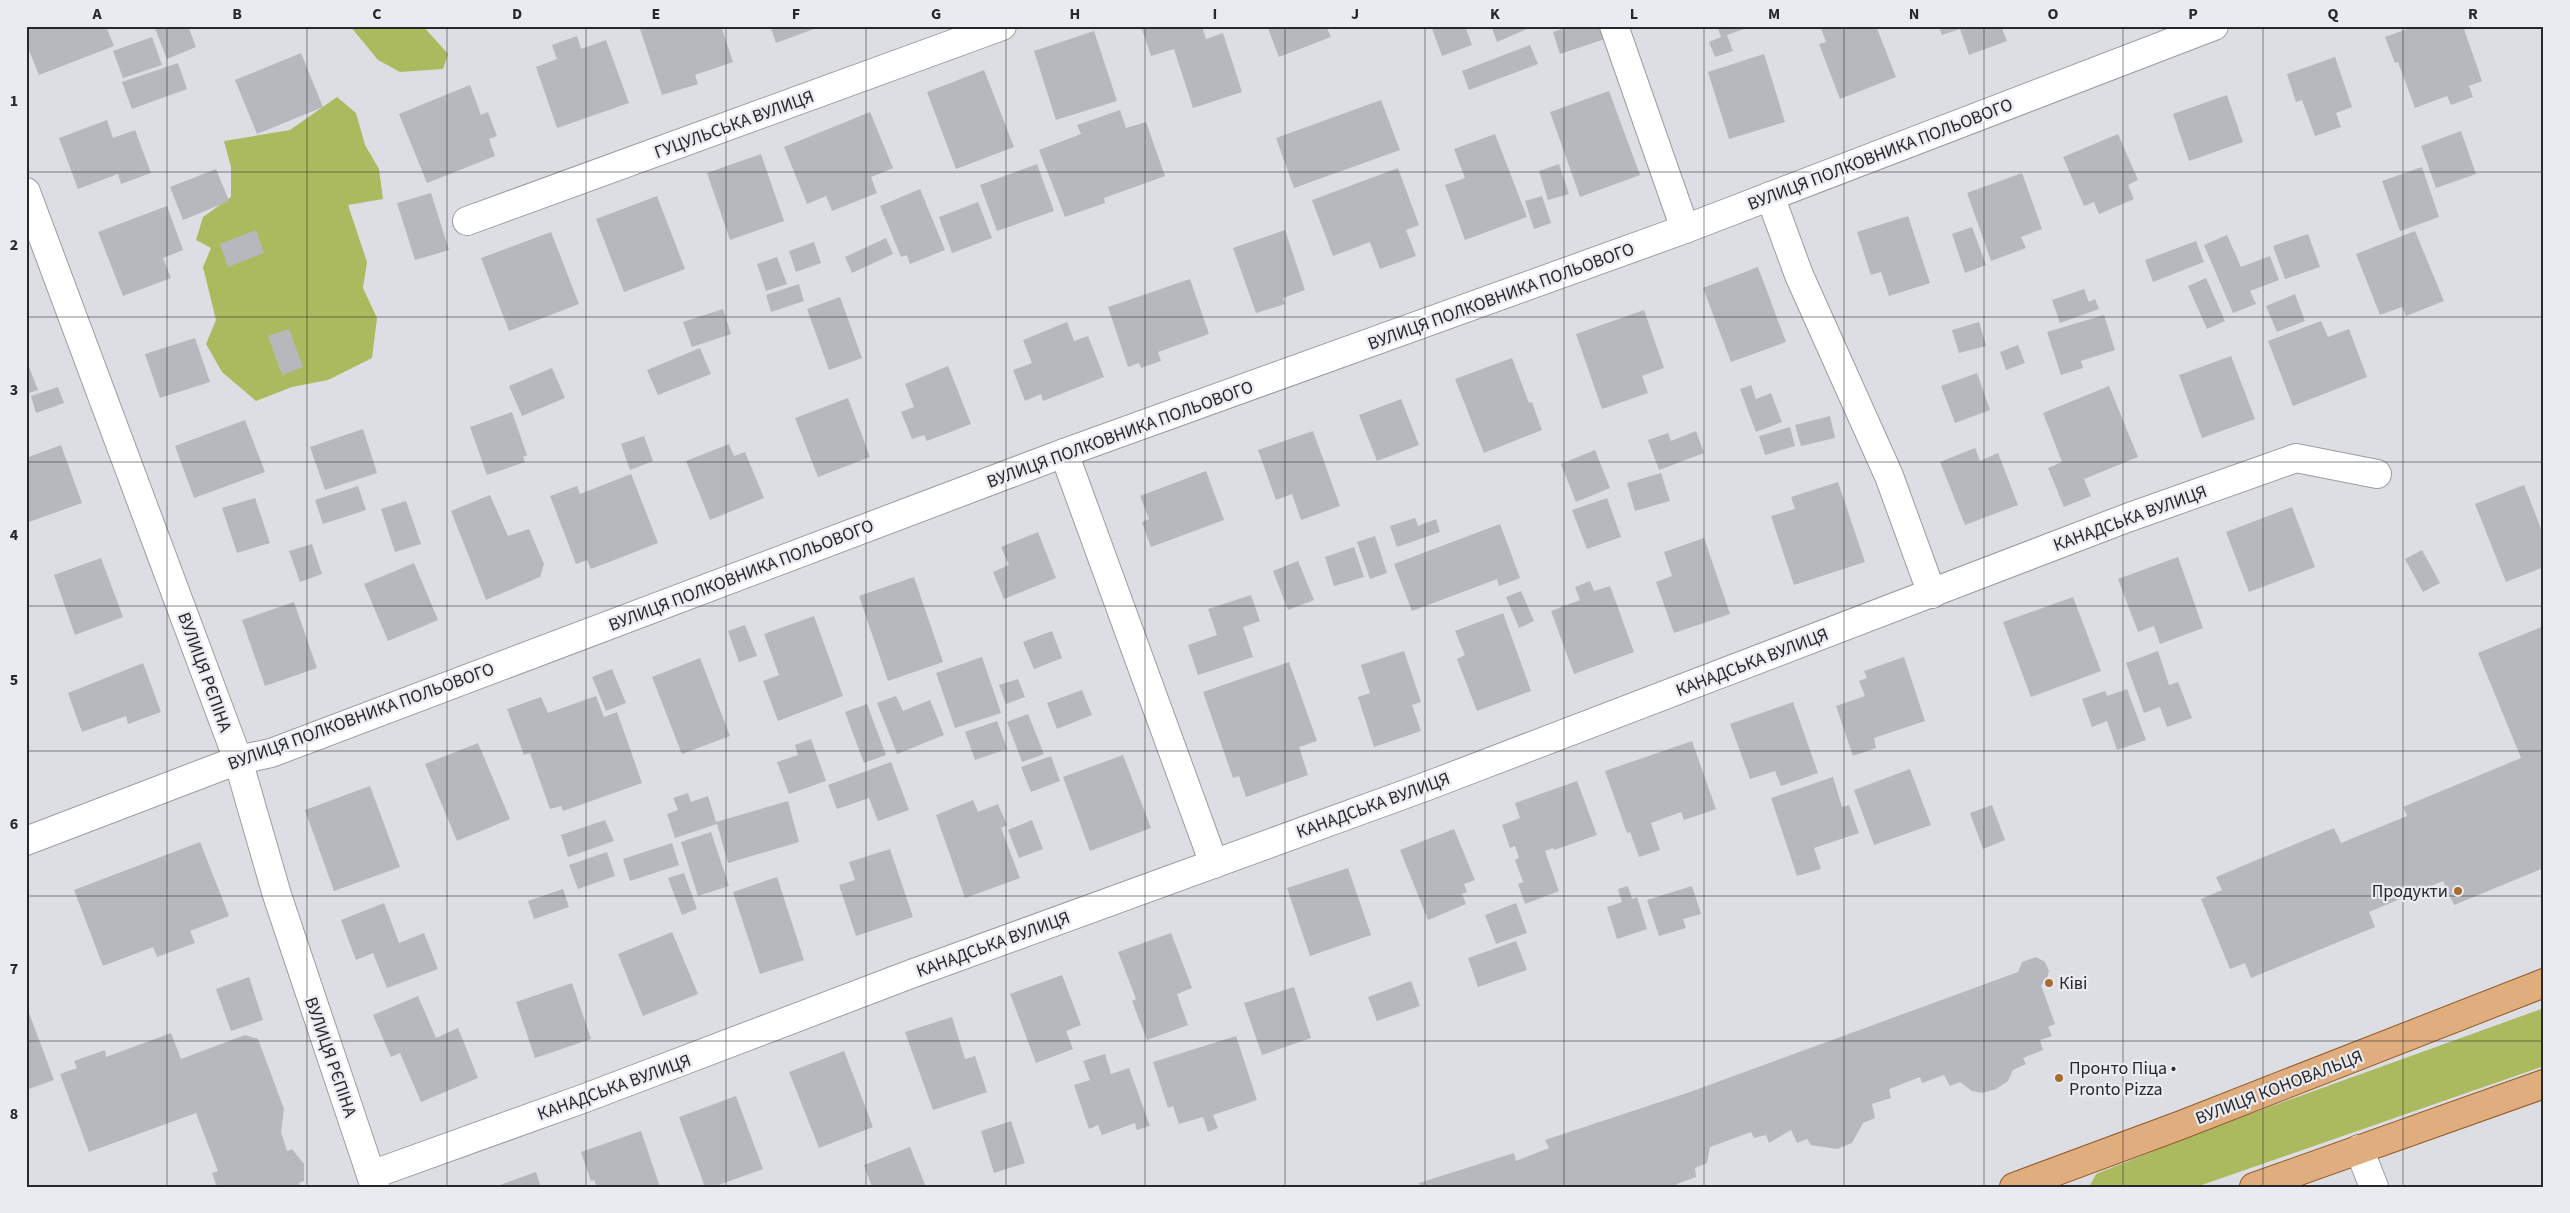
<svg xmlns="http://www.w3.org/2000/svg" width="2570" height="1213" viewBox="0 0 2570 1213" font-family="'Source Sans 3',sans-serif">
	<style>
		.green { fill: #abb95f }
		.building { fill: #b7b8bd }
		.lines { fill: none; stroke-linecap: round; stroke-linejoin: round }
		.minor-casing { stroke: #9c9da1; stroke-width: 30 }
		.major-casing { stroke: #935b29; stroke-width: 30 }
		.minor { stroke: #fff; stroke-width: 28 }
		.major { stroke: #e0ad7e; stroke-width: 28 }
		.grid { fill: none; stroke: #28282a; stroke-width: 1; stroke-opacity: 0.55 }
		.poi-dot { fill: #a96c30; stroke: #eaebf0; stroke-width: 2 }
		.labels { text-anchor: middle; stroke-width: 4.5; stroke-linejoin: round; paint-order: stroke }
		.street-label { font-size: 18px; fill: #28282a; stroke: #eaebf0 }
		.poi-label { font-size: 18px; fill: #28282a; stroke: #eaebf0; text-anchor: start }
		.neatline { fill: none; stroke: #28282a; stroke-width: 2 }
		.grid-label { font-size: 16px; text-anchor: middle; font-weight: bold; fill: #28282a }
	</style>
	<rect width="100%" height="100%" fill="#dddee3"/>
	<g class="green">
		<polygon points="350,26 423,26 448,54 443,69 400,72 378,60"/>
		<polygon points="337,97 356,113 365,145 379,169 383,199 348,205 367,262 363,288 377,318 372,358 328,380 292,387 256,401 222,372 206,344 216,320 203,267 211,248 196,240 203,217 231,197 231,167 224,141 290,130"/>
		<polygon points="2544,1008 2544,1066 2196,1187 2089,1187 2096,1174 2211,1128"/>
	</g>
	<g class="building">
		<polygon points="26,26 106,26 114,46 39,75 26,43"/>
		<polygon points="154,26 188,26 196,47 167,59"/>
		<polygon points="639,26 721,26 733,62 695,75 698,84 662,95"/>
		<polygon points="770,26 822,26 776,43"/>
		<polygon points="1141,26 1202,26 1206,39 1223,33 1242,92 1193,108 1174,49 1151,56"/>
		<polygon points="1267,26 1326,26 1331,37 1279,57"/>
		<polygon points="1431,26 1465,26 1472,45 1442,56"/>
		<polygon points="1491,26 1534,26 1497,42"/>
		<polygon points="1571,26 1601,26 1605,39 1560,54 1553,32"/>
		<polygon points="1717,26 1750,26 1750,27 1727,35 1733,51 1715,57 1709,42 1721,37"/>
		<polygon points="1820,26 1876,26 1896,77 1840,99 1819,44 1826,42"/>
		<polygon points="1939,26 2001,26 2007,41 1969,55 1960,29 1942,35"/>
		<polygon points="2415,26 2463,26 2482,81 2469,86 2473,97 2451,105 2447,96 2415,108 2398,62 2395,63 2385,37"/>
		<polygon points="1094,31 1117,101 1056,120 1034,51"/>
		<polygon points="577,36 581,49 606,40 629,103 557,128 536,67 557,59 552,45"/>
		<polygon points="152,37 162,65 123,78 113,51"/>
		<polygon points="1530,45 1538,64 1469,90 1462,71"/>
		<polygon points="301,53 323,107 257,134 235,80"/>
		<polygon points="1764,54 1785,122 1729,139 1708,72"/>
		<polygon points="2335,57 2352,107 2336,113 2341,127 2315,136 2302,100 2296,102 2287,74"/>
		<polygon points="178,63 187,89 132,109 122,82"/>
		<polygon points="984,70 1014,147 956,169 927,92"/>
		<polygon points="470,85 481,115 488,112 497,136 489,139 495,156 427,183 399,114"/>
		<polygon points="1609,91 1640,175 1580,197 1550,112"/>
		<polygon points="2227,95 2243,142 2189,161 2173,114"/>
		<polygon points="1381,100 1400,150 1294,188 1276,138"/>
		<polygon points="1120,110 1126,128 1146,122 1165,176 1104,198 1105,203 1065,217 1039,150 1081,134 1077,125"/>
		<polygon points="870,112 893,168 871,177 877,193 832,211 826,196 807,204 784,147"/>
		<polygon points="107,120 113,138 135,130 151,173 121,184 118,174 78,189 59,138"/>
		<polygon points="2461,131 2476,174 2436,188 2421,146"/>
		<polygon points="1495,134 1527,217 1465,240 1445,185 1465,178 1454,149"/>
		<polygon points="2118,134 2138,180 2128,185 2134,199 2099,214 2094,202 2084,206 2063,157"/>
		<polygon points="761,154 784,221 730,240 707,173"/>
		<polygon points="1037,164 1054,211 997,231 980,185"/>
		<polygon points="1559,164 1569,194 1548,200 1539,171"/>
		<polygon points="2422,167 2439,217 2400,231 2382,181"/>
		<polygon points="1398,168 1419,225 1406,230 1416,256 1380,269 1370,242 1333,256 1312,200"/>
		<polygon points="216,169 229,201 183,220 170,187"/>
		<polygon points="2022,173 2042,229 2021,237 2026,248 1991,261 1967,193"/>
		<polygon points="920,189 945,250 910,264 907,255 901,257 880,206"/>
		<polygon points="431,193 449,250 415,260 397,203"/>
		<polygon points="657,196 685,269 624,292 596,219"/>
		<polygon points="1542,196 1551,223 1534,229 1525,201"/>
		<polygon points="978,202 992,238 952,253 939,217"/>
		<polygon points="167,206 183,250 163,258 171,278 123,296 98,232"/>
		<polygon points="1908,216 1930,283 1889,296 1881,272 1871,275 1857,232"/>
		<polygon points="1972,227 1986,265 1965,273 1952,234"/>
		<polygon points="256,230 264,253 228,267 220,244"/>
		<polygon points="1285,230 1305,290 1283,298 1285,304 1256,313 1233,248"/>
		<polygon points="2415,231 2444,301 2406,316 2402,307 2380,315 2356,254"/>
		<polygon points="551,232 579,304 509,331 481,258"/>
		<polygon points="2308,234 2320,267 2285,279 2273,246"/>
		<polygon points="2227,235 2241,267 2270,256 2279,280 2250,291 2256,304 2233,313 2204,245"/>
		<polygon points="886,238 893,254 852,273 845,257"/>
		<polygon points="2196,241 2204,262 2153,282 2145,260"/>
		<polygon points="814,242 821,263 796,272 789,251"/>
		<polygon points="777,257 787,284 766,291 757,264"/>
		<polygon points="1758,267 1786,342 1731,362 1703,288"/>
		<polygon points="2206,278 2225,321 2207,329 2188,286"/>
		<polygon points="1190,279 1209,334 1158,352 1161,361 1141,368 1139,363 1128,367 1108,307"/>
		<polygon points="799,284 804,301 771,312 766,295"/>
		<polygon points="2084,289 2089,302 2095,299 2099,309 2060,323 2052,300"/>
		<polygon points="2295,294 2305,321 2277,332 2266,306"/>
		<polygon points="840,297 862,358 829,370 807,309"/>
		<polygon points="723,309 731,334 692,347 683,322"/>
		<polygon points="1644,310 1664,368 1642,376 1648,393 1602,409 1576,334"/>
		<polygon points="2104,315 2115,350 2081,361 2083,368 2061,375 2047,332"/>
		<polygon points="2321,321 2328,337 2349,329 2367,377 2293,406 2268,341"/>
		<polygon points="1067,322 1074,341 1088,336 1104,377 1043,401 1041,394 1025,401 1013,370 1032,363 1023,340"/>
		<polygon points="1979,322 1986,346 1959,353 1952,330"/>
		<polygon points="289,329 303,367 282,375 268,336"/>
		<polygon points="195,338 210,382 160,398 145,354"/>
		<polygon points="2018,345 2025,363 2006,370 2000,352"/>
		<polygon points="700,348 711,374 658,395 647,370"/>
		<polygon points="2231,356 2255,419 2202,438 2179,375"/>
		<polygon points="1512,358 1529,403 1532,402 1542,430 1484,453 1455,379"/>
		<polygon points="26,359 38,390 26,394"/>
		<polygon points="948,366 971,424 927,441 924,435 912,439 901,412 914,407 905,384"/>
		<polygon points="552,368 565,398 522,416 509,386"/>
		<polygon points="1977,373 1990,410 1955,423 1941,386"/>
		<polygon points="1751,385 1756,399 1771,393 1782,422 1756,432 1740,389"/>
		<polygon points="2109,386 2138,457 2084,479 2091,496 2064,507 2048,468 2062,462 2043,413"/>
		<polygon points="58,387 64,403 36,413 31,396"/>
		<polygon points="848,398 870,457 818,477 795,418"/>
		<polygon points="1401,399 1419,445 1377,461 1359,415"/>
		<polygon points="512,412 527,455 523,457 525,462 487,475 470,427"/>
		<polygon points="1830,416 1835,438 1801,446 1795,425"/>
		<polygon points="245,420 265,472 194,498 175,446"/>
		<polygon points="1790,427 1795,446 1765,455 1759,436"/>
		<polygon points="363,429 377,473 325,490 310,447"/>
		<polygon points="1313,431 1340,506 1301,520 1292,494 1276,500 1258,450"/>
		<polygon points="1696,431 1704,453 1659,470 1648,440 1668,433 1671,441"/>
		<polygon points="644,436 653,461 630,470 621,444"/>
		<polygon points="729,444 734,456 745,452 764,498 710,520 686,461"/>
		<polygon points="61,445 82,503 26,523 26,458"/>
		<polygon points="1975,448 1980,461 1998,453 2018,505 1965,525 1940,462"/>
		<polygon points="1595,450 1610,488 1576,502 1561,464"/>
		<polygon points="1206,471 1224,520 1151,547 1142,522 1149,519 1140,496"/>
		<polygon points="1661,473 1670,501 1635,511 1627,483"/>
		<polygon points="631,474 658,543 591,569 587,560 576,564 550,496 577,486 580,494"/>
		<polygon points="1838,482 1865,562 1794,585 1771,516 1795,509 1791,497"/>
		<polygon points="2524,485 2544,536 2544,567 2506,582 2475,504"/>
		<polygon points="358,486 366,510 323,524 315,500"/>
		<polygon points="490,495 508,536 529,529 544,564 540,577 486,600 451,511"/>
		<polygon points="255,498 270,543 237,553 222,508"/>
		<polygon points="1607,498 1621,537 1587,549 1572,510"/>
		<polygon points="406,501 421,544 395,552 381,509"/>
		<polygon points="2292,507 2315,567 2249,592 2226,532"/>
		<polygon points="1415,518 1418,526 1436,519 1440,532 1397,547 1390,526"/>
		<polygon points="1500,524 1520,578 1499,586 1497,579 1412,611 1394,564"/>
		<polygon points="1038,532 1056,578 1004,599 993,572 1009,565 1001,547"/>
		<polygon points="1375,536 1387,573 1370,579 1357,542"/>
		<polygon points="1704,538 1730,614 1674,633 1656,582 1672,576 1664,552"/>
		<polygon points="312,544 322,574 300,582 289,551"/>
		<polygon points="1354,547 1364,577 1334,586 1325,557"/>
		<polygon points="2422,550 2440,583 2423,592 2405,559"/>
		<polygon points="2178,557 2203,628 2160,644 2154,626 2138,632 2118,579"/>
		<polygon points="101,558 123,617 75,635 54,575"/>
		<polygon points="1298,561 1314,600 1288,610 1273,571"/>
		<polygon points="414,563 438,620 388,641 364,584"/>
		<polygon points="914,577 943,662 888,681 859,596"/>
		<polygon points="1590,581 1594,591 1610,586 1634,652 1574,674 1551,611 1580,600 1575,587"/>
		<polygon points="1521,591 1534,621 1519,628 1506,597"/>
		<polygon points="1251,595 1260,621 1243,627 1253,657 1198,675 1188,645 1217,635 1208,609"/>
		<polygon points="2073,597 2101,671 2031,697 2003,622"/>
		<polygon points="294,602 317,668 265,686 242,620"/>
		<polygon points="1503,613 1531,691 1477,711 1457,659 1465,655 1455,631"/>
		<polygon points="814,616 843,696 778,721 763,681 779,675 764,634"/>
		<polygon points="745,625 757,656 739,662 728,631"/>
		<polygon points="2544,626 2544,868 2454,905 2443,881 2369,912 2375,927 2251,978 2245,963 2230,969 2201,899 2222,890 2216,877 2334,828 2341,843 2407,816 2403,807 2521,758 2478,653"/>
		<polygon points="1052,631 1062,658 1034,669 1023,642"/>
		<polygon points="1404,651 1421,702 1412,705 1421,731 1374,747 1358,697 1370,693 1361,665"/>
		<polygon points="2158,651 2169,685 2178,682 2192,718 2167,727 2160,707 2144,713 2126,663"/>
		<polygon points="982,657 1001,713 955,728 936,673"/>
		<polygon points="1904,657 1925,721 1874,738 1876,748 1853,756 1836,706 1865,696 1859,681 1867,678 1864,671"/>
		<polygon points="700,658 730,736 682,754 652,677"/>
		<polygon points="1289,662 1317,741 1299,747 1308,775 1246,797 1239,776 1233,778 1203,692"/>
		<polygon points="143,663 161,712 128,724 126,716 82,732 68,693"/>
		<polygon points="612,669 626,703 606,711 592,677"/>
		<polygon points="1018,679 1025,697 1006,704 999,685"/>
		<polygon points="2127,689 2146,740 2117,750 2107,721 2092,727 2082,699 2105,691 2107,696"/>
		<polygon points="1082,690 1092,715 1057,729 1047,703"/>
		<polygon points="596,696 604,717 617,712 642,783 563,811 561,806 550,809 530,753 524,755 507,709 541,697 548,713"/>
		<polygon points="896,696 903,711 930,700 944,735 897,754 877,703"/>
		<polygon points="1793,702 1818,773 1781,786 1775,771 1750,779 1730,724"/>
		<polygon points="867,704 886,755 864,763 845,712"/>
		<polygon points="1028,714 1044,754 1022,762 1007,722"/>
		<polygon points="997,721 1007,749 975,760 965,732"/>
		<polygon points="811,739 826,781 789,794 777,762 798,755 795,745"/>
		<polygon points="1692,741 1716,809 1684,820 1681,812 1651,823 1660,850 1639,857 1630,832 1627,833 1605,771"/>
		<polygon points="478,743 510,819 457,841 425,764"/>
		<polygon points="1123,755 1151,828 1090,851 1063,777"/>
		<polygon points="1051,756 1060,781 1031,792 1021,767"/>
		<polygon points="891,762 909,810 878,821 869,798 837,809 828,785"/>
		<polygon points="1910,769 1931,825 1874,845 1854,790"/>
		<polygon points="1833,777 1842,807 1849,805 1859,833 1814,848 1821,869 1797,876 1771,798"/>
		<polygon points="1577,781 1597,835 1554,850 1553,848 1545,851 1559,891 1525,904 1518,884 1523,882 1515,860 1519,858 1515,846 1510,848 1502,825 1520,818 1515,803"/>
		<polygon points="370,786 400,867 334,891 305,810"/>
		<polygon points="688,793 691,802 708,796 716,822 788,801 799,842 728,863 717,824 675,838 667,814 678,810 673,798"/>
		<polygon points="973,800 978,812 998,804 1007,825 1001,828 1020,878 965,898 936,815"/>
		<polygon points="1992,805 2005,840 1983,849 1970,813"/>
		<polygon points="605,820 614,841 568,857 561,835"/>
		<polygon points="1032,820 1043,849 1019,858 1008,830"/>
		<polygon points="1454,829 1475,880 1464,884 1467,892 1462,894 1466,904 1428,920 1400,850"/>
		<polygon points="711,832 729,886 698,896 681,842"/>
		<polygon points="200,842 229,916 190,931 195,943 157,957 153,947 103,966 74,890"/>
		<polygon points="672,843 679,865 630,881 623,859"/>
		<polygon points="890,849 913,917 856,936 839,885 855,880 849,862"/>
		<polygon points="607,852 615,876 578,889 569,865"/>
		<polygon points="1348,868 1371,935 1310,956 1287,888"/>
		<polygon points="684,873 697,909 682,915 668,878"/>
		<polygon points="777,877 804,960 760,974 733,892"/>
		<polygon points="1628,886 1632,899 1637,897 1647,929 1617,939 1607,907 1622,902 1618,889"/>
		<polygon points="1692,886 1701,914 1683,919 1686,928 1659,936 1647,900"/>
		<polygon points="563,889 569,907 534,919 528,901"/>
		<polygon points="384,903 399,943 424,933 438,969 387,988 373,953 356,960 341,920"/>
		<polygon points="1516,903 1527,933 1496,944 1485,915"/>
		<polygon points="672,932 698,994 643,1016 618,954"/>
		<polygon points="1171,933 1192,988 1177,994 1188,1025 1147,1040 1132,1001 1136,999 1118,952"/>
		<polygon points="1516,941 1527,970 1478,987 1468,958"/>
		<polygon points="2036,957 2045,962 2049,971 2046,981 2041,985 2055,1024 2048,1027 2052,1036 2040,1040 2043,1050 2023,1058 2026,1064 2013,1070 2008,1081 1996,1089 1982,1093 1972,1091 1960,1082 1950,1086 1944,1075 1922,1083 1920,1077 1889,1089 1891,1098 1872,1104 1875,1118 1863,1123 1852,1143 1837,1149 1811,1145 1807,1139 1797,1143 1791,1130 1769,1143 1766,1135 1754,1138 1751,1132 1710,1147 1707,1163 1695,1168 1696,1177 1677,1184 1678,1187 1421,1187 1419,1183 1514,1153 1516,1161 1549,1148 1545,1140 1690,1092 2018,972 2022,962"/>
		<polygon points="1062,975 1081,1025 1066,1031 1073,1049 1036,1063 1010,994"/>
		<polygon points="249,977 263,1020 231,1031 216,989"/>
		<polygon points="1411,981 1420,1006 1377,1021 1368,997"/>
		<polygon points="572,983 591,1039 535,1058 516,1002"/>
		<polygon points="1294,987 1311,1038 1262,1055 1244,1003"/>
		<polygon points="418,996 436,1038 458,1028 478,1078 421,1102 400,1053 391,1057 373,1015"/>
		<polygon points="26,1005 54,1080 26,1090"/>
		<polygon points="952,1017 965,1059 975,1056 987,1092 933,1110 905,1032"/>
		<polygon points="171,1033 181,1059 245,1035 258,1039 284,1109 281,1132 287,1151 292,1149 304,1164 304,1181 299,1183 301,1187 217,1187 212,1173 218,1171 196,1113 89,1152 60,1074 77,1068 74,1061 105,1050 106,1057"/>
		<polygon points="1236,1036 1257,1100 1213,1115 1218,1128 1208,1132 1203,1117 1179,1124 1173,1106 1168,1108 1153,1062"/>
		<polygon points="844,1051 873,1127 819,1148 789,1072"/>
		<polygon points="1105,1054 1111,1074 1129,1068 1150,1126 1137,1130 1135,1123 1102,1135 1098,1125 1089,1129 1074,1085 1090,1080 1083,1061"/>
		<polygon points="736,1096 763,1169 713,1187 705,1187 679,1117"/>
		<polygon points="1011,1121 1025,1163 994,1173 981,1131"/>
		<polygon points="641,1131 660,1187 597,1187 594,1180 591,1181 581,1152"/>
		<polygon points="910,1147 926,1187 872,1187 864,1165"/>
		<polygon points="536,1172 541,1187 497,1187 497,1186"/>
	</g>
	<g class="lines">
		<defs>
			<g id="minor">
				<polyline points="1614,26 1685,229"/>
				<polyline points="26,192 238,760 277,895 375,1187"/>
				<polyline points="1770,196 1799,275 1889,476 1932,594"/>
				<polyline points="467,221 1002,26"/>
				<polyline points="1064,453 1214,864"/>
				<polyline points="26,841 238,760 271,753 1064,453 1685,229 2214,26"/>
				<polyline points="2359,1149 2374,1187"/>
				<polyline points="371,1175 585,1098 911,974 1422,788 2127,518 2296,458 2377,474"/>
			</g>
			<g id="major">
				<polyline points="2014,1187 2181,1125 2544,983"/>
				<polyline points="2254,1187 2544,1084"/>
			</g>
		</defs>
		<use href="#minor" class="minor-casing"/>
		<use href="#major" class="major-casing"/>
		<use href="#minor" class="minor"/>
		<use href="#major" class="major"/>
	</g>
	<path class="grid" d="M167,26V1187M307,26V1187M447,26V1187M586,26V1187M726,26V1187M866,26V1187M1006,26V1187M1145,26V1187M1285,26V1187M1425,26V1187M1564,26V1187M1704,26V1187M1844,26V1187M1984,26V1187M2123,26V1187M2263,26V1187M2403,26V1187M26,172H2544M26,317H2544M26,462H2544M26,606H2544M26,751H2544M26,896H2544M26,1041H2544"/>
	<g class="poi-dot">
		<circle cx="2458" cy="891" r="5"/>
		<circle cx="2049" cy="983" r="5"/>
		<circle cx="2059" cy="1078" r="5"/>
	</g>
	<g class="labels">
		<g class="street-label">
			<text transform="translate(734 124) rotate(-20)" y="6">ГУЦУЛЬСЬКА ВУЛИЦЯ</text>
			<text transform="translate(1880 154) rotate(-21)" y="6">ВУЛИЦЯ ПОЛКОВНИКА ПОЛЬОВОГО</text>
			<text transform="translate(1501 296) rotate(-20)" y="6">ВУЛИЦЯ ПОЛКОВНИКА ПОЛЬОВОГО</text>
			<text transform="translate(1120 434) rotate(-20)" y="6">ВУЛИЦЯ ПОЛКОВНИКА ПОЛЬОВОГО</text>
			<text transform="translate(2130 518) rotate(-20)" y="6">КАНАДСЬКА ВУЛИЦЯ</text>
			<text transform="translate(741 575) rotate(-21)" y="6">ВУЛИЦЯ ПОЛКОВНИКА ПОЛЬОВОГО</text>
			<text transform="translate(1752 662) rotate(-21)" y="6">КАНАДСЬКА ВУЛИЦЯ</text>
			<text transform="translate(205 672) rotate(70)" y="6">ВУЛИЦЯ РЄПІНА</text>
			<text transform="translate(361 716) rotate(-20)" y="6">ВУЛИЦЯ ПОЛКОВНИКА ПОЛЬОВОГО</text>
			<text transform="translate(1373 805) rotate(-20)" y="6">КАНАДСЬКА ВУЛИЦЯ</text>
			<text transform="translate(993 944) rotate(-20)" y="6">КАНАДСЬКА ВУЛИЦЯ</text>
			<text transform="translate(331 1057) rotate(71)" y="6">ВУЛИЦЯ РЄПІНА</text>
			<text transform="translate(614 1087) rotate(-20)" y="6">КАНАДСЬКА ВУЛИЦЯ</text>
			<text transform="translate(2279 1087) rotate(-21)" y="6">ВУЛИЦЯ КОНОВАЛЬЦЯ</text>
		</g>
		<g class="poi-label">
			<text x="2448" y="897" text-anchor="end">Продукти</text>
			<text x="2059" y="989">Ківі</text>
			<text x="2069" y="1074">Пронто Піца •<tspan x="2069" dy="21">Pronto Pizza</tspan></text>
		</g>
	</g>
	<rect width="2570" height="1213" fill="none" stroke="#eaebf0" stroke-width="55"/>
	<rect x="28" y="28" width="2514" height="1158" class="neatline"/>
	<g class="grid-label">
		<text x="97" y="19">A</text>
		<text x="237" y="19">B</text>
		<text x="377" y="19">C</text>
		<text x="517" y="19">D</text>
		<text x="656" y="19">E</text>
		<text x="796" y="19">F</text>
		<text x="936" y="19">G</text>
		<text x="1075" y="19">H</text>
		<text x="1215" y="19">I</text>
		<text x="1355" y="19">J</text>
		<text x="1495" y="19">K</text>
		<text x="1634" y="19">L</text>
		<text x="1774" y="19">M</text>
		<text x="1914" y="19">N</text>
		<text x="2053" y="19">O</text>
		<text x="2193" y="19">P</text>
		<text x="2333" y="19">Q</text>
		<text x="2473" y="19">R</text>
		<text x="14" y="106">1</text>
		<text x="14" y="250">2</text>
		<text x="14" y="395">3</text>
		<text x="14" y="540">4</text>
		<text x="14" y="685">5</text>
		<text x="14" y="829">6</text>
		<text x="14" y="974">7</text>
		<text x="14" y="1119">8</text>
	</g>
</svg>
